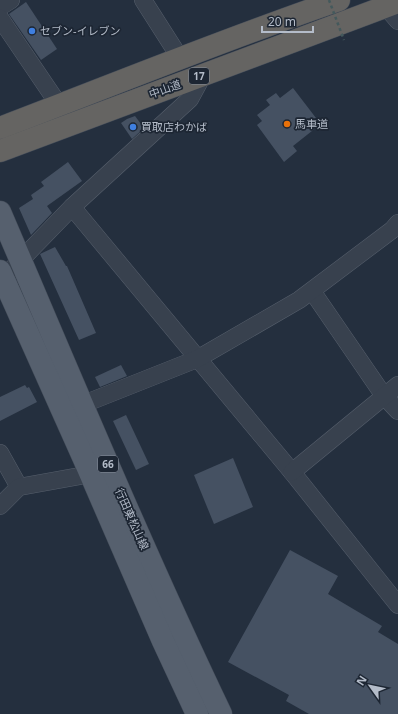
<svg xmlns="http://www.w3.org/2000/svg" width="398" height="714" viewBox="0 0 398 714" font-family="'Noto Sans','Noto Sans JP',sans-serif">
	<style>
		.building { fill: #455162 }
		.lines { fill: none; stroke-linecap: round; stroke-linejoin: round }
		.minor-casing { stroke: #565f6c; stroke-width: 18 }
		.primary-casing { stroke: #414a57; stroke-width: 23 }
		.trunk-casing { stroke: #434c59; stroke-width: 23 }
		.minor { stroke: #38414e; stroke-width: 17 }
		.primary { stroke: #56606e; stroke-width: 22 }
		.trunk { stroke: #656462; stroke-width: 22 }
		.path-bridge { stroke: #44595c; stroke-width: 2.5; stroke-dasharray: 3 3; stroke-linecap: butt }
		.shop-dot { fill: #3f7fe0; stroke: #1d2633; stroke-width: 1.5 }
		.food-dot { fill: #e8710a; stroke: #1d2633; stroke-width: 1.5 }
		.labels { text-anchor: middle; stroke-width: 3.5; stroke-linejoin: round; paint-order: stroke }
		.shield { fill: #1d2633; stroke: #878f9c; stroke-width: 1 }
		.shield-label { font-size: 10px; font-weight: bold; fill: #b4bcc9 }
		.poi-label { font-size: 11px; fill: #b4bcc9; stroke: #1d2633; text-anchor: start }
		.street-label { font-size: 11px; fill: #b4bcc9; stroke: #1d2633 }
	</style>
	<rect width="100%" height="100%" fill="#242f3e"/>
	<g class="building">
		<polygon points="26,2 57,49 41,60 9,14"/>
		<polygon points="293,88 316,118 312,121 317,127 293,146 297,151 284,162 257,125 262,121 257,115 270,105 266,100 276,93 280,98"/>
		<polygon points="135,116 144,128 132,139 121,123 127,119"/>
		<polygon points="68,162 82,181 47,206 52,213 31,235 19,208 33,199 31,195 44,186 41,182"/>
		<polygon points="55,247 66,266 67,266 96,333 79,340 40,254"/>
		<polygon points="121,365 127,376 100,387 95,377"/>
		<polygon points="25,385 27,388 29,387 37,402 0,421 0,397"/>
		<polygon points="126,415 149,464 136,470 113,421"/>
		<polygon points="233,458 253,507 214,524 194,475"/>
		<polygon points="290,550 338,576 328,594 382,626 378,632 398,644 398,714 309,714 286,701 289,695 228,662"/>
	</g>
	<g class="lines">
		<defs>
			<g id="minor">
				<polyline points="143,0 180,58"/>
				<polyline points="0,7 11,0"/>
				<polyline points="386,7 398,21"/>
				<polyline points="0,18 59,105"/>
				<polyline points="72,207 292,472 398,605"/>
				<polyline points="13,268 72,207 190,99 203,75"/>
				<polyline points="312,291 384,396 398,411"/>
				<polyline points="71,409 197,359 299,300 392,230 398,223"/>
				<polyline points="0,453 19,487"/>
				<polyline points="292,472 398,385"/>
				<polyline points="0,506 19,487 91,474 102,471"/>
			</g>
			<g id="primary">
				<path d="M0,212C72,380 142,549 221,714"/>
				<polyline points="0,271 84,459 163,641 197,714"/>
			</g>
			<g id="trunk">
				<path d="M0,128C113,85 225,39 339,0"/>
				<polyline points="0,151 398,2"/>
			</g>
		</defs>
		<use href="#minor" class="minor-casing"/>
		<use href="#primary" class="primary-casing"/>
		<use href="#trunk" class="trunk-casing"/>
		<use href="#minor" class="minor"/>
		<use href="#primary" class="primary"/>
		<use href="#trunk" class="trunk"/>
		<polyline class="path-bridge" points="329,0 344,40"/>
	</g>
	<g class="shop-dot">
		<circle cx="32" cy="31" r="4"/>
		<circle cx="133" cy="127" r="4"/>
	</g>
	<circle class="food-dot" cx="287" cy="124" r="4"/>
	<g class="labels">
		<g class="shield">
			<rect x="189" y="68" width="20" height="16" rx="3"/>
			<rect x="98" y="456" width="20" height="16" rx="3"/>
		</g>
		<g class="shield-label">
			<text x="199" y="80">17</text>
			<text x="108" y="468">66</text>
		</g>
		<g class="poi-label">
			<text x="40" y="35">セブン-イレブン</text>
			<text x="295" y="128">馬車道</text>
			<text x="141" y="131">買取店わかば</text>
		</g>
		<g class="street-label">
			<text transform="translate(165 89) rotate(-20)" y="4">中山道</text>
			<text transform="translate(132 519) rotate(66)" y="4">行田東松山線</text>
		</g>
	</g>
	<g transform="translate(370 686) rotate(303)" stroke="#1d2633" stroke-width="3" paint-order="stroke">
	<path d="M0-3L7 15L0 10L-7 15Z" fill="#b4bcc9"/>
	<text y="-6" font-size="11" font-weight="bold" text-anchor="middle" fill="#b4bcc9">N</text>
	</g>
	<path d="M262 26v6h51v-6" fill="none" stroke="#b4bcc9" stroke-width="2"/>
	<text x="268" y="26" font-size="12" fill="#b4bcc9" stroke="#1d2633" stroke-width="3" paint-order="stroke">20 m</text>
</svg>
